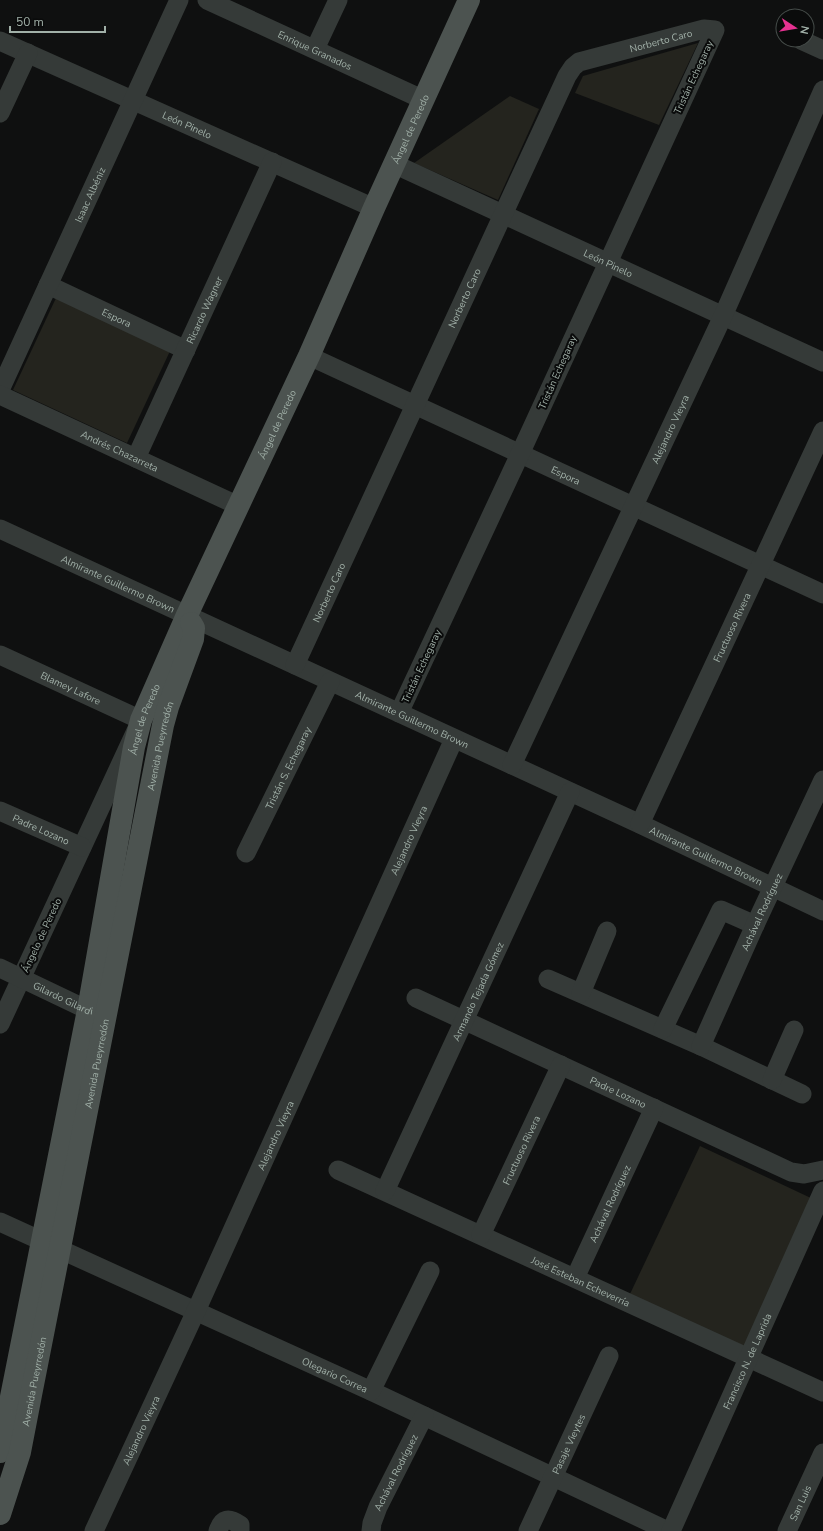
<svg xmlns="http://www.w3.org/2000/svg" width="823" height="1531" viewBox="0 0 823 1531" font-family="'Nunito Sans',sans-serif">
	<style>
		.green { fill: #24241e }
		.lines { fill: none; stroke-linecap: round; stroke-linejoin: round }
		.minor { stroke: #353a38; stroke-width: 19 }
		.major { stroke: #4c5350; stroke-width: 22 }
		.labels { text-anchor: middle; stroke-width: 4; stroke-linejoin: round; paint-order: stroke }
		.street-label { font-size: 10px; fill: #a1b0a8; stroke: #0a0b0b }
	</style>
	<rect width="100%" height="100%" fill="#0f1010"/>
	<g class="green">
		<polygon points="698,43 659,125 575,93 583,76"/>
		<polygon points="510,96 539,109 498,200 414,163"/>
		<polygon points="56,298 170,351 127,443 13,390"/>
		<polygon points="700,1146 813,1199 743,1348 630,1294"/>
	</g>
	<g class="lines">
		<g class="minor">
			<path id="s1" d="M207,0L424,100"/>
			<polyline points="801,40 823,50"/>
			<path id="s2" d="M0,41L374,208"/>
			<polyline points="315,49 338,0"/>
			<polyline points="0,113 28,53"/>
			<path id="s3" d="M394,164L823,362"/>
			<path id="s4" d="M48,285L186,350"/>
			<path id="s5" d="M309,356L823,594"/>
			<path id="s6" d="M0,390L179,0"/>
			<path id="s7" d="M0,395L239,506"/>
			<path id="s8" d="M136,458L272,162"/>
			<path id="s9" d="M0,529L640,824L823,911"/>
			<path id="s10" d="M0,655L141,720L0,1024"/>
			<path id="s11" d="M295,665C386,469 475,272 567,76L573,67L579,62L704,29L715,30L520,454L399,713"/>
			<path id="s12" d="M512,765L723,316L823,90"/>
			<path id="s13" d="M0,811L82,847"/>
			<path id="s14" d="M640,824L823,431"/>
			<path id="s15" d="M246,853L330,682"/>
			<path id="s16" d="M0,968L88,1010L101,1012"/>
			<polyline points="548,979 701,1046 802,1094"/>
			<polyline points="581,993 607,931"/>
			<path id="s17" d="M416,998L791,1172L804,1174L823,1170"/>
			<polyline points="663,1029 721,910 755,925"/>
			<path id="s18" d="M701,1046L755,925L823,780"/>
			<polyline points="772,1080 794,1030"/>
			<path id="s19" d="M338,1170L823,1392"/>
			<path id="s20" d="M385,1191L570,792"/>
			<path id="s21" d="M0,1222L371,1391L668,1531"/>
			<path id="s22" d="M481,1235L561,1065"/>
			<path id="s23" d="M575,1278L654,1108"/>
			<polyline points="371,1391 430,1271"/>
			<path id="s24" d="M94,1531L196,1311L454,739"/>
			<path d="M218,1531C222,1518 229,1517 240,1525V1531"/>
			<path id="s25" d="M371,1531L372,1523L378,1507L424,1416"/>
			<path id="s26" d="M528,1531L609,1356"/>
			<path id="s27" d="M671,1531L823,1191"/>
			<path id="s28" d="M787,1531L823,1453"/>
		</g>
		<g class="major">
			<path id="s29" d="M0,1452L88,1010L134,747L141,720L187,615L309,356L374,208L469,0"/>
			<path id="s30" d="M0,1514L20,1452L31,1395L163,725L168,707L193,639L194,628L191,623"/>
		</g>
	</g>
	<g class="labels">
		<g class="street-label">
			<text dy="4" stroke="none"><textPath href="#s11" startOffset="752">Norberto Caro</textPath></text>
			<text dy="4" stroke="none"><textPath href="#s1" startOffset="119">Enrique Granados</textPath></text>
			<text transform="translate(693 77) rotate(-65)" y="4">Tristán Echegaray</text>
			<text dy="4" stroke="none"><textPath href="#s2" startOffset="205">León Pinelo</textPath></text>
			<text dy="4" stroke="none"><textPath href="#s29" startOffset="1395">Ángel de Peredo</textPath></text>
			<text dy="4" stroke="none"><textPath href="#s6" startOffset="215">Isaac Albéniz</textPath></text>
			<text dy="4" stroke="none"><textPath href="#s3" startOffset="236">León Pinelo</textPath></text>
			<text dy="4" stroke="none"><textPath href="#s11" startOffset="404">Norberto Caro</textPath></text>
			<text dy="4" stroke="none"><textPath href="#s8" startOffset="163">Ricardo Wagner</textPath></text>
			<text dy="4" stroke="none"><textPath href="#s4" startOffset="76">Espora</textPath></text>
			<text transform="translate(557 372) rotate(-66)" y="4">Tristán Echegaray</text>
			<text dy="4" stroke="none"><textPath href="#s29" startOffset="1071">Ángel de Peredo</textPath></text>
			<text dy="4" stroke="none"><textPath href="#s12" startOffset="371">Alejandro Vieyra</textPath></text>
			<text dy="4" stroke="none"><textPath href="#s7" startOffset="132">Andrés Chazarreta</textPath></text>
			<text dy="4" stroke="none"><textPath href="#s5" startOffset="283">Espora</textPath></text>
			<text dy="4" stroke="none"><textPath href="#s9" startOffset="130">Almirante Guillermo Brown</textPath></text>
			<text dy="4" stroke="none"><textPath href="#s11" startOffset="80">Norberto Caro</textPath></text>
			<text dy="4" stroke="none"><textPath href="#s14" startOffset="217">Fructuoso Rivera</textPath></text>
			<text transform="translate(421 666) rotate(-65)" y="4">Tristán Echegaray</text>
			<text dy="4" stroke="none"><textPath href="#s10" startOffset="78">Blamey Lafore</textPath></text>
			<text dy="4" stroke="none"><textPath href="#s29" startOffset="747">Ángel de Peredo</textPath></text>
			<text dy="4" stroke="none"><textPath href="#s9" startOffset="454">Almirante Guillermo Brown</textPath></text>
			<text dy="4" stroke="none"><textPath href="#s30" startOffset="785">Avenida Pueyrredón</textPath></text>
			<text dy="4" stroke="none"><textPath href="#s15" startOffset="95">Tristán S. Echegaray</textPath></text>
			<text dy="4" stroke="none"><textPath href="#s13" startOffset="45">Padre Lozano</textPath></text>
			<text dy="4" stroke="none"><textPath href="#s24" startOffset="759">Alejandro Vieyra</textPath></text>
			<text dy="4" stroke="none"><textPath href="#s9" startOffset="778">Almirante Guillermo Brown</textPath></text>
			<text dy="4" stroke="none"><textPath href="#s18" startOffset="147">Achával Rodríguez</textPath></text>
			<text transform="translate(41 935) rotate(-65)" y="4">Ángelo de Peredo</text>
			<text dy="4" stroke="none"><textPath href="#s20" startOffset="220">Armando Tejada Gómez</textPath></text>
			<text dy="4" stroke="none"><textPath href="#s16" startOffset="70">Gilardo Gilardi</textPath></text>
			<text dy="4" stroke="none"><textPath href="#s30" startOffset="461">Avenida Pueyrredón</textPath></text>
			<text dy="4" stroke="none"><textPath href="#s17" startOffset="223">Padre Lozano</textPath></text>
			<text dy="4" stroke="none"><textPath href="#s24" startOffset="435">Alejandro Vieyra</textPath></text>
			<text dy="4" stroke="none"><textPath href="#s22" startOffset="94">Fructuoso Rivera</textPath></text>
			<text dy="4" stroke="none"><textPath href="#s23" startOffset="82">Achával Rodríguez</textPath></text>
			<text dy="4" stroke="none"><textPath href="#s19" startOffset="267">José Esteban Echeverría</textPath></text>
			<text dy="4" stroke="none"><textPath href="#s27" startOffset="186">Francisco N. de Laprida</textPath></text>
			<text dy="4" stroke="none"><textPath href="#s21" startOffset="368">Olegario Correa</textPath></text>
			<text dy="4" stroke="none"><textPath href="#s30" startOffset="137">Avenida Pueyrredón</textPath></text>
			<text dy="4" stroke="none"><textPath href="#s24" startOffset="111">Alejandro Vieyra</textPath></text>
			<text dy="4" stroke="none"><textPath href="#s26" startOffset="96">Pasaje Vieytes</textPath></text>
			<text dy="4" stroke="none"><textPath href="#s25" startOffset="64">Achával Rodríguez</textPath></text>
			<text dy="4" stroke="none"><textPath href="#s28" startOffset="31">San Luis</textPath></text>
		</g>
	</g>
	<g transform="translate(795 28) rotate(102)"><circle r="19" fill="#0a0b0b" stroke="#464d4a"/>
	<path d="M0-3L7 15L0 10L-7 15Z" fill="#e53291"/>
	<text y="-6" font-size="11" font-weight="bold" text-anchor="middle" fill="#a1b0a8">N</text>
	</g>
	<path d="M10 26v6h95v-6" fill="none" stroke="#a1b0a8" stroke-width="2"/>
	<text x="16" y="26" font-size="12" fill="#a1b0a8" stroke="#0a0b0b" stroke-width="3" paint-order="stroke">50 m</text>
</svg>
